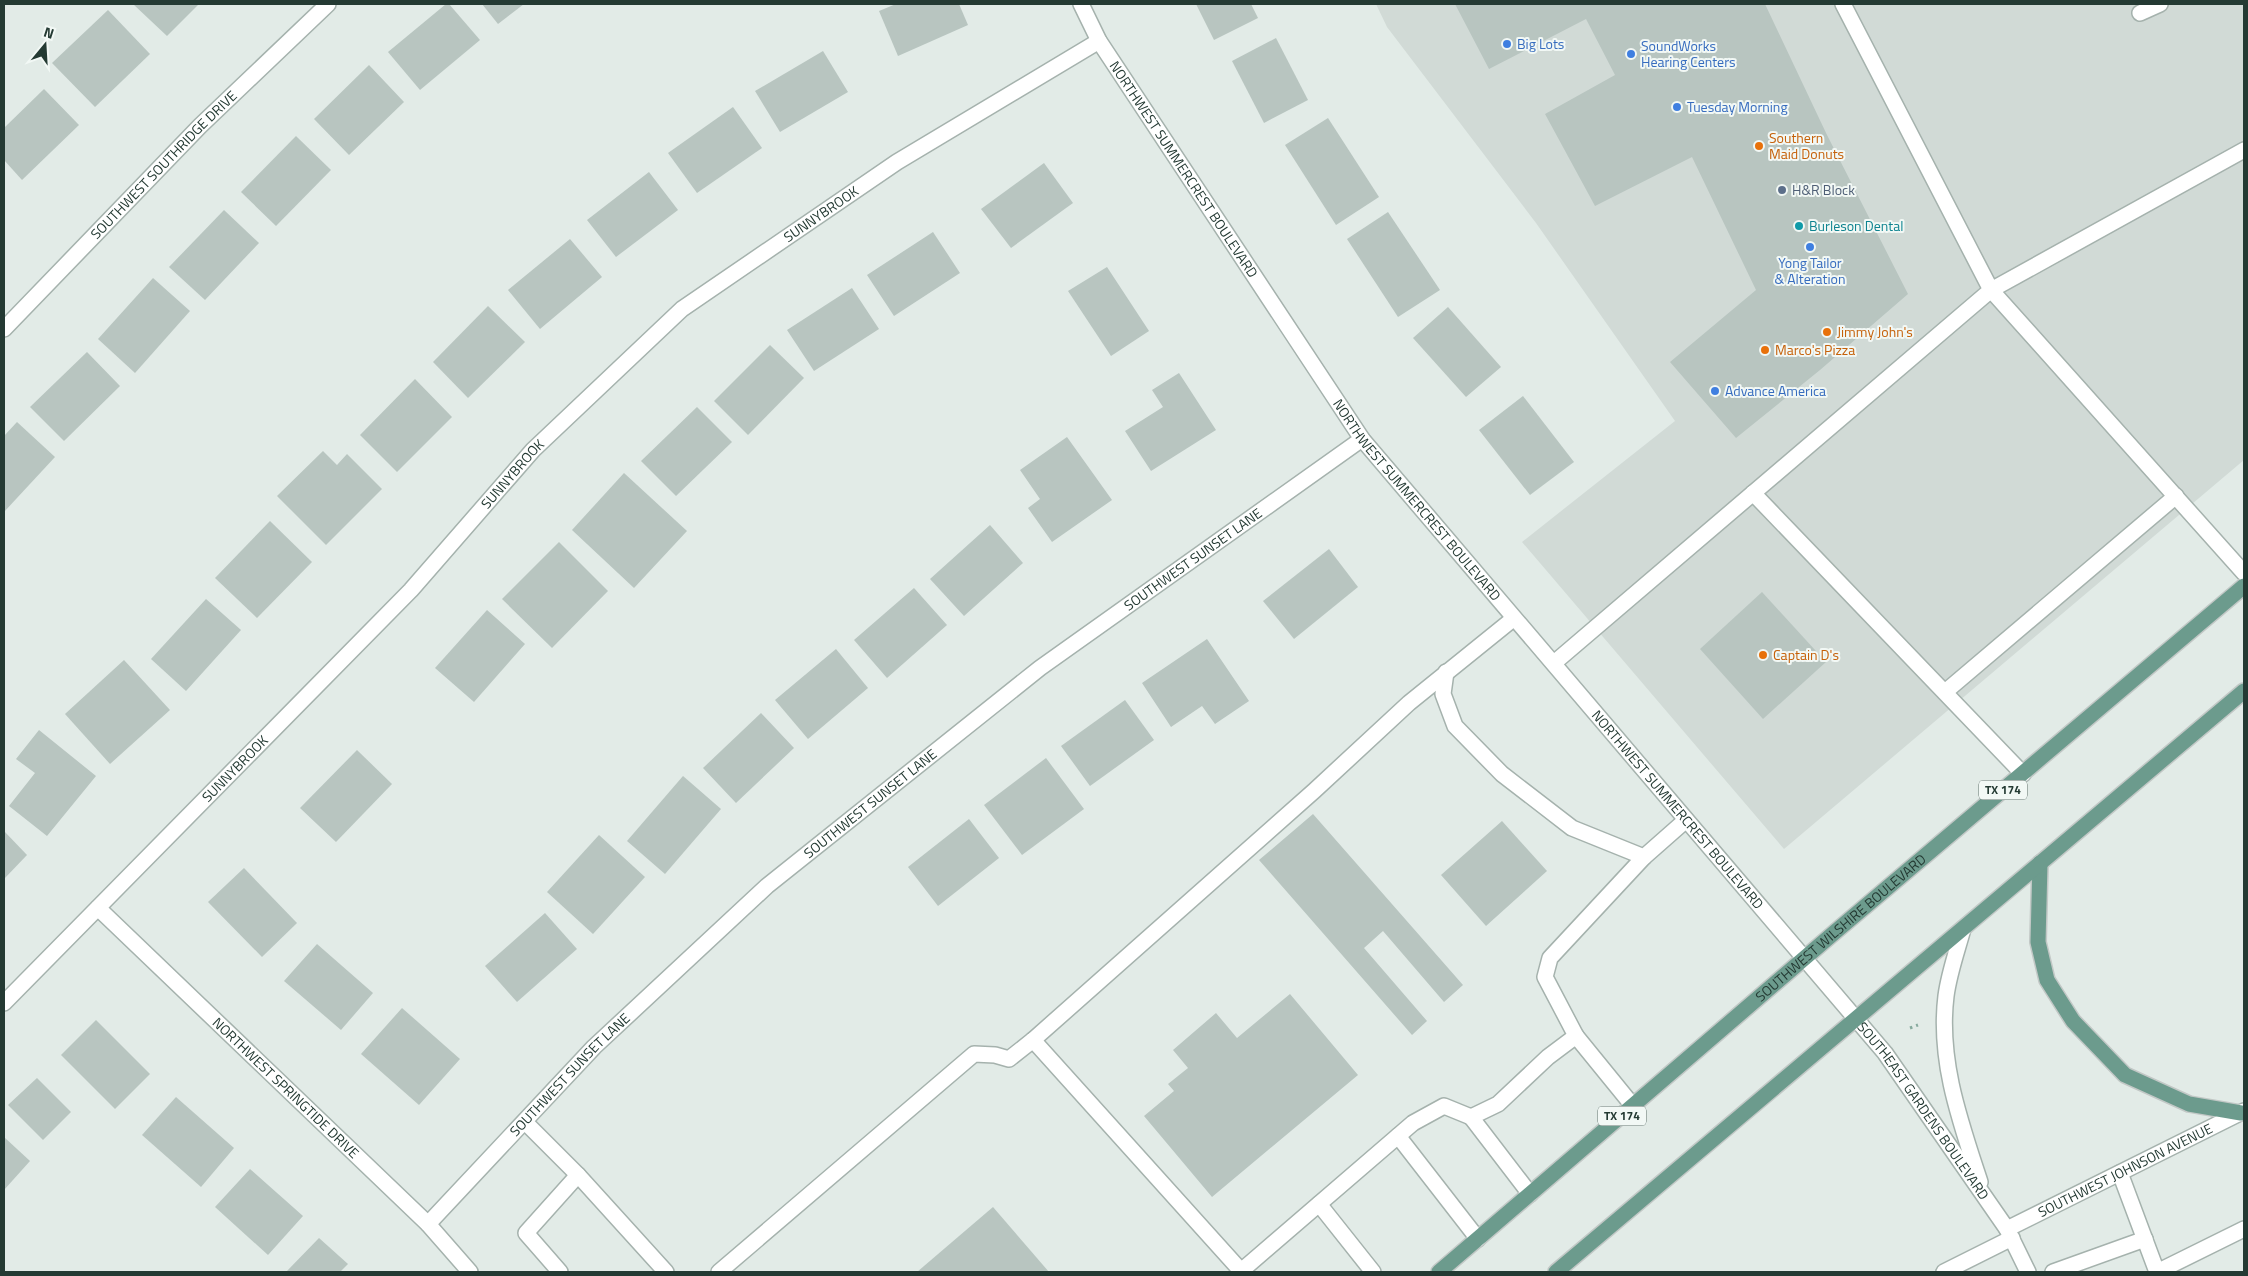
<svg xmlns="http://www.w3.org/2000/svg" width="2248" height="1276" viewBox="0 0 2248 1276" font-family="'Titillium Web',sans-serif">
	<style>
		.built { fill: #d1dad6 }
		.building { fill: #b8c5c0 }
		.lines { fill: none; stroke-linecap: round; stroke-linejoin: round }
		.minor-casing { stroke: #a5b2ad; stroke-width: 18 }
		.major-casing { stroke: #c2c8c6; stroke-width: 18 }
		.path { stroke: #87aa9e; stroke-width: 3; stroke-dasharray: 2.5 4; stroke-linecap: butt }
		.minor { stroke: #fff; stroke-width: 15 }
		.major { stroke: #6c9b8d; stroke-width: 15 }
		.shop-dot { fill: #3f7fe0; stroke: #f2f8f5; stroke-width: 2 }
		.food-dot { fill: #e8710a; stroke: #f2f8f5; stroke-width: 2 }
		.service-dot { fill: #5c6f8a; stroke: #f2f8f5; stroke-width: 2 }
		.culture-dot { fill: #0f9aa8; stroke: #f2f8f5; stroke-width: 2 }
		.labels { text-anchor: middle; stroke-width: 4; stroke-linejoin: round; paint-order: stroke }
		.shield { fill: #f2f8f5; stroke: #62736d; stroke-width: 1 }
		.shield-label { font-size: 12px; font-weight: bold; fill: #243a33 }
		.shop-label { font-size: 14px; fill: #366cbe; stroke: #f2f8f5; text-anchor: start }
		.food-label { font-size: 14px; fill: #c56008; stroke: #f2f8f5; text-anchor: start }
		.street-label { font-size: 14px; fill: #243a33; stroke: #f2f8f5 }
		.service-label { font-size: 14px; fill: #4e5e75; stroke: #f2f8f5; text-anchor: start }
		.culture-label { font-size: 14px; fill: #0d838f; stroke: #f2f8f5; text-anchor: start }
	</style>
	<rect width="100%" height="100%" fill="#e2ebe7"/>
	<polygon class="built" points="1376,4 2244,4 2244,460 1784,849 1522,542 1675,421 1536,223 1387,27"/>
	<g class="building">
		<polygon points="133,4 199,4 167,36"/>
		<polygon points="446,4 449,4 480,40 420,90 388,52"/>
		<polygon points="482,4 524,4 498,24"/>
		<polygon points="896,4 959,4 968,25 898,56 879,11"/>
		<polygon points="1196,4 1251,4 1258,18 1214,40"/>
		<polygon points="1455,4 1765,4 1827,135 1908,294 1820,370 1736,438 1670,362 1756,290 1692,157 1595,206 1545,114 1615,75 1586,19 1489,69"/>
		<polygon points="108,10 150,54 95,107 52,63"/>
		<polygon points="1276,38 1308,100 1264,123 1232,61"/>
		<polygon points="823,51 848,92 780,132 755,91"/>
		<polygon points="369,65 404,102 349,155 314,119"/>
		<polygon points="44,89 79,125 22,180 4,160 4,128"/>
		<polygon points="733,107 762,148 697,193 668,153"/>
		<polygon points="1328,118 1379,197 1336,225 1285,145"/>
		<polygon points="296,136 331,170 276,226 241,192"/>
		<polygon points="1044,163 1073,203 1011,248 981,209"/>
		<polygon points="649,172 678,210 616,257 587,220"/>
		<polygon points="224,210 259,243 205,300 169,267"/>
		<polygon points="1388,212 1440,290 1398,317 1347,239"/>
		<polygon points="933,232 960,273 894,316 867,275"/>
		<polygon points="570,239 602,277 540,329 508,290"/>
		<polygon points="1107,267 1149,331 1111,356 1068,291"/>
		<polygon points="153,278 190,311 135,373 98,339"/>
		<polygon points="852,288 879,329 814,371 787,330"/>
		<polygon points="488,306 525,342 468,398 433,362"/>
		<polygon points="1448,307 1501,367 1466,397 1413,338"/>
		<polygon points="770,345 804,378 748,435 714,401"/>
		<polygon points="87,352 120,386 64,441 30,407"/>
		<polygon points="1179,373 1216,430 1151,471 1125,431 1163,407 1152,390"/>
		<polygon points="415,379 452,417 397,472 360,435"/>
		<polygon points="1523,396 1574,462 1530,495 1479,430"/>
		<polygon points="697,407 732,442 676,496 641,461"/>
		<polygon points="17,422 55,457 4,512 4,436"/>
		<polygon points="1067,437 1112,500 1052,542 1028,508 1040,499 1020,470"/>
		<polygon points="323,451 337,465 347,454 382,489 326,545 277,496"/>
		<polygon points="624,473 687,531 634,588 572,530"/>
		<polygon points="270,521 312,562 257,618 215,578"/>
		<polygon points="990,525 1023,563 964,616 930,579"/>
		<polygon points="559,542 608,591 552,648 502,599"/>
		<polygon points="1329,549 1358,587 1294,639 1263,601"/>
		<polygon points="914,588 947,625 887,678 854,640"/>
		<polygon points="1762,592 1826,662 1763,719 1700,649"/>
		<polygon points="206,599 241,630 186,691 151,659"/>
		<polygon points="487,610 525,644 474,702 435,668"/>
		<polygon points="1207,639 1249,701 1215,724 1202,706 1171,727 1142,683"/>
		<polygon points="836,649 868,688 808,739 775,700"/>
		<polygon points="124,660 170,710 110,764 65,714"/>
		<polygon points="1125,700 1154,740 1090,786 1061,746"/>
		<polygon points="761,713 794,748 736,803 703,768"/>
		<polygon points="39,730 96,776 47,836 9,806 35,773 16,759"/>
		<polygon points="357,750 392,784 336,842 300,808"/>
		<polygon points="1046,758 1084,809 1022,855 984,805"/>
		<polygon points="683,776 721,809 665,874 627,841"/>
		<polygon points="1313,814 1463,985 1444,1002 1383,931 1364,948 1427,1021 1412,1035 1259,860"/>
		<polygon points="969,819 999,858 938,906 908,867"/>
		<polygon points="1502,821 1547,871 1486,926 1441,875"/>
		<polygon points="4,831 27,855 4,879"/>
		<polygon points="599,835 645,877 593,934 547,892"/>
		<polygon points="244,868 297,923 262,957 208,902"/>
		<polygon points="545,913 577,949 517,1002 485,966"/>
		<polygon points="317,944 373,993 341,1030 284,981"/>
		<polygon points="1290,994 1358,1075 1212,1197 1144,1116 1174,1091 1168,1084 1188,1068 1173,1050 1216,1013 1237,1038"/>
		<polygon points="402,1008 460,1059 419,1105 361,1054"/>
		<polygon points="96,1020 150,1074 115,1109 61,1055"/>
		<polygon points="37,1078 71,1112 43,1140 8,1105"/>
		<polygon points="176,1097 234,1148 201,1187 142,1135"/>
		<polygon points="4,1137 30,1161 4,1190"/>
		<polygon points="250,1169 303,1216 268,1255 215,1207"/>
		<polygon points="993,1207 1049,1272 917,1272"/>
		<polygon points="319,1238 348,1264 340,1272 286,1272"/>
	</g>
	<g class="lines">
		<defs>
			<g id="minor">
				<path id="s1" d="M1081,4L1099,41L1362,439L1885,1053L2007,1229L2028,1272"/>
				<polyline points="2140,13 2160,4"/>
				<polyline points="2244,150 1991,290 2244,573"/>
				<path id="s2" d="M4,329L200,126L328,4"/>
				<polyline points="1753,493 2023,774"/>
				<polyline points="1554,663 1991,290 1843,4"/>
				<polyline points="1446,672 1443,694 1455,726 1502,774 1572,828 1644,857 1686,820"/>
				<polyline points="1945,692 2176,496"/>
				<path id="s3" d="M98,908L428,1224L470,1272"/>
				<path d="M1963,929C1957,951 1949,973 1946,996C1938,1060 1960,1121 1980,1182"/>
				<path id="s4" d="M4,1003L411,590L533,450L682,309L897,162L1099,41"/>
				<polyline points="1576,1036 1633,1106"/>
				<polyline points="1033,1040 1242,1272"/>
				<polyline points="1471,1117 1530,1194"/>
				<polyline points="525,1122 578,1175 666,1272"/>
				<polyline points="1398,1136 1478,1239"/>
				<polyline points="2120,1173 2157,1272 2244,1229"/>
				<polyline points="1319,1204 1373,1272"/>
				<path id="s5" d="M428,1224L594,1047L767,886L1040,668L1362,439"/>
				<path id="s6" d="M2007,1229L2244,1111"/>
				<polyline points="560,1272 526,1233 578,1175"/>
				<polyline points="719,1272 974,1054 995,1055 1009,1059 1033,1040 1314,791 1409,703 1513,619"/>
				<polyline points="1240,1272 1413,1123 1444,1106 1471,1117 1498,1104 1548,1057 1576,1036 1545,977 1550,958 1644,857"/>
				<polyline points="1944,1272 2012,1238"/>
				<polyline points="2053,1272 2145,1239"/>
			</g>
			<g id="major">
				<polyline points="2040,863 2038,942 2047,980 2073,1021 2125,1075 2189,1104 2241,1113"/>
				<path id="s7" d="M1439,1272L1835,932L2244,586"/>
				<polyline points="1556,1272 2244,691"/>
			</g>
		</defs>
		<use href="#minor" class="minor-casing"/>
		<use href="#major" class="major-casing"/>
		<polyline class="path" points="1910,1028 1918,1025"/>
		<use href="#minor" class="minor"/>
		<use href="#major" class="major"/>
	</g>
	<g class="shop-dot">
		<circle cx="1507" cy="44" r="5"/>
		<circle cx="1631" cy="54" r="5"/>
		<circle cx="1677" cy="107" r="5"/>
		<circle cx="1810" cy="247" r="5"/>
		<circle cx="1715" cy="391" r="5"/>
	</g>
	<g class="food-dot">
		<circle cx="1759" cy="146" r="5"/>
		<circle cx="1827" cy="332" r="5"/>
		<circle cx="1765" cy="350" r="5"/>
		<circle cx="1763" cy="655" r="5"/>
	</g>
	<circle class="service-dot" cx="1782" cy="190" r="5"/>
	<circle class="culture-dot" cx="1799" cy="226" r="5"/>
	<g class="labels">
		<g class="shield">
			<rect x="1979" y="780.5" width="48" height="19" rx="4"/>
			<rect x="1598" y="1106.5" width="48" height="19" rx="4"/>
		</g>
		<g class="shield-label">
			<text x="2003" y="794">TX 174</text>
			<text x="1622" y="1120">TX 174</text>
		</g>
		<g class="shop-label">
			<text x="1517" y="49">Big Lots</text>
			<text x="1641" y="51">SoundWorks<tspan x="1641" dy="16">Hearing Centers</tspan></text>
			<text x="1687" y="112">Tuesday Morning</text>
			<text x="1810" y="268" text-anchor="middle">Yong Tailor<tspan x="1810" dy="16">&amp; Alteration</tspan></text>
			<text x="1725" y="396">Advance America</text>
		</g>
		<g class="food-label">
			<text x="1769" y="143">Southern<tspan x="1769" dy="16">Maid Donuts</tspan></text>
			<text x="1837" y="337">Jimmy John's</text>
			<text x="1775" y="355">Marco's Pizza</text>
			<text x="1773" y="660">Captain D's</text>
		</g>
		<g class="street-label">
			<text dy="5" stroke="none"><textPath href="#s2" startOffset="229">SOUTHWEST SOUTHRIDGE DRIVE</textPath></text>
			<text dy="5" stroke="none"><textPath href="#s1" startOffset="195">NORTHWEST SUMMERCREST BOULEVARD</textPath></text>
			<text dy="5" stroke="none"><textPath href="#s4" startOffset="1139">SUNNYBROOK</textPath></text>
			<text dy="5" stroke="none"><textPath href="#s4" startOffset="734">SUNNYBROOK</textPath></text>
			<text dy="5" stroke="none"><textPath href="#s1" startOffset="600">NORTHWEST SUMMERCREST BOULEVARD</textPath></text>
			<text dy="5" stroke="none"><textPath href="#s5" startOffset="1016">SOUTHWEST SUNSET LANE</textPath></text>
			<text dy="5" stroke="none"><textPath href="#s4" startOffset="329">SUNNYBROOK</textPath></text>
			<text dy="5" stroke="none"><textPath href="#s5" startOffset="611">SOUTHWEST SUNSET LANE</textPath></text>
			<text dy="5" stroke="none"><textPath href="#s1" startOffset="1005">NORTHWEST SUMMERCREST BOULEVARD</textPath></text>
			<text dy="5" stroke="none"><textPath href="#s7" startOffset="529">SOUTHWEST WILSHIRE BOULEVARD</textPath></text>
			<text dy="5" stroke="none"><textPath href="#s5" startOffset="206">SOUTHWEST SUNSET LANE</textPath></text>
			<text dy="5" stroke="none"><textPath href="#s3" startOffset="260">NORTHWEST SPRINGTIDE DRIVE</textPath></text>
			<text dy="5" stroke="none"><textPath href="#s1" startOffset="1394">SOUTHEAST GARDENS BOULEVARD</textPath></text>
			<text dy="5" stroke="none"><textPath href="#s6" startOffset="132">SOUTHWEST JOHNSON AVENUE</textPath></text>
		</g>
		<g class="service-label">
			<text x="1792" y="195">H&amp;R Block</text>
		</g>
		<g class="culture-label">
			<text x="1809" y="231">Burleson Dental</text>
		</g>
	</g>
	<rect width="2248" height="1276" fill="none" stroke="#243a33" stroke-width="10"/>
	<g transform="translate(45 45) rotate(18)" stroke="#f2f8f5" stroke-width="4" paint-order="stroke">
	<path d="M0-4L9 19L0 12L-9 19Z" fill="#243a33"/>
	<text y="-8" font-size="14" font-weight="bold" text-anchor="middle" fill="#243a33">N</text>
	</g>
</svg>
